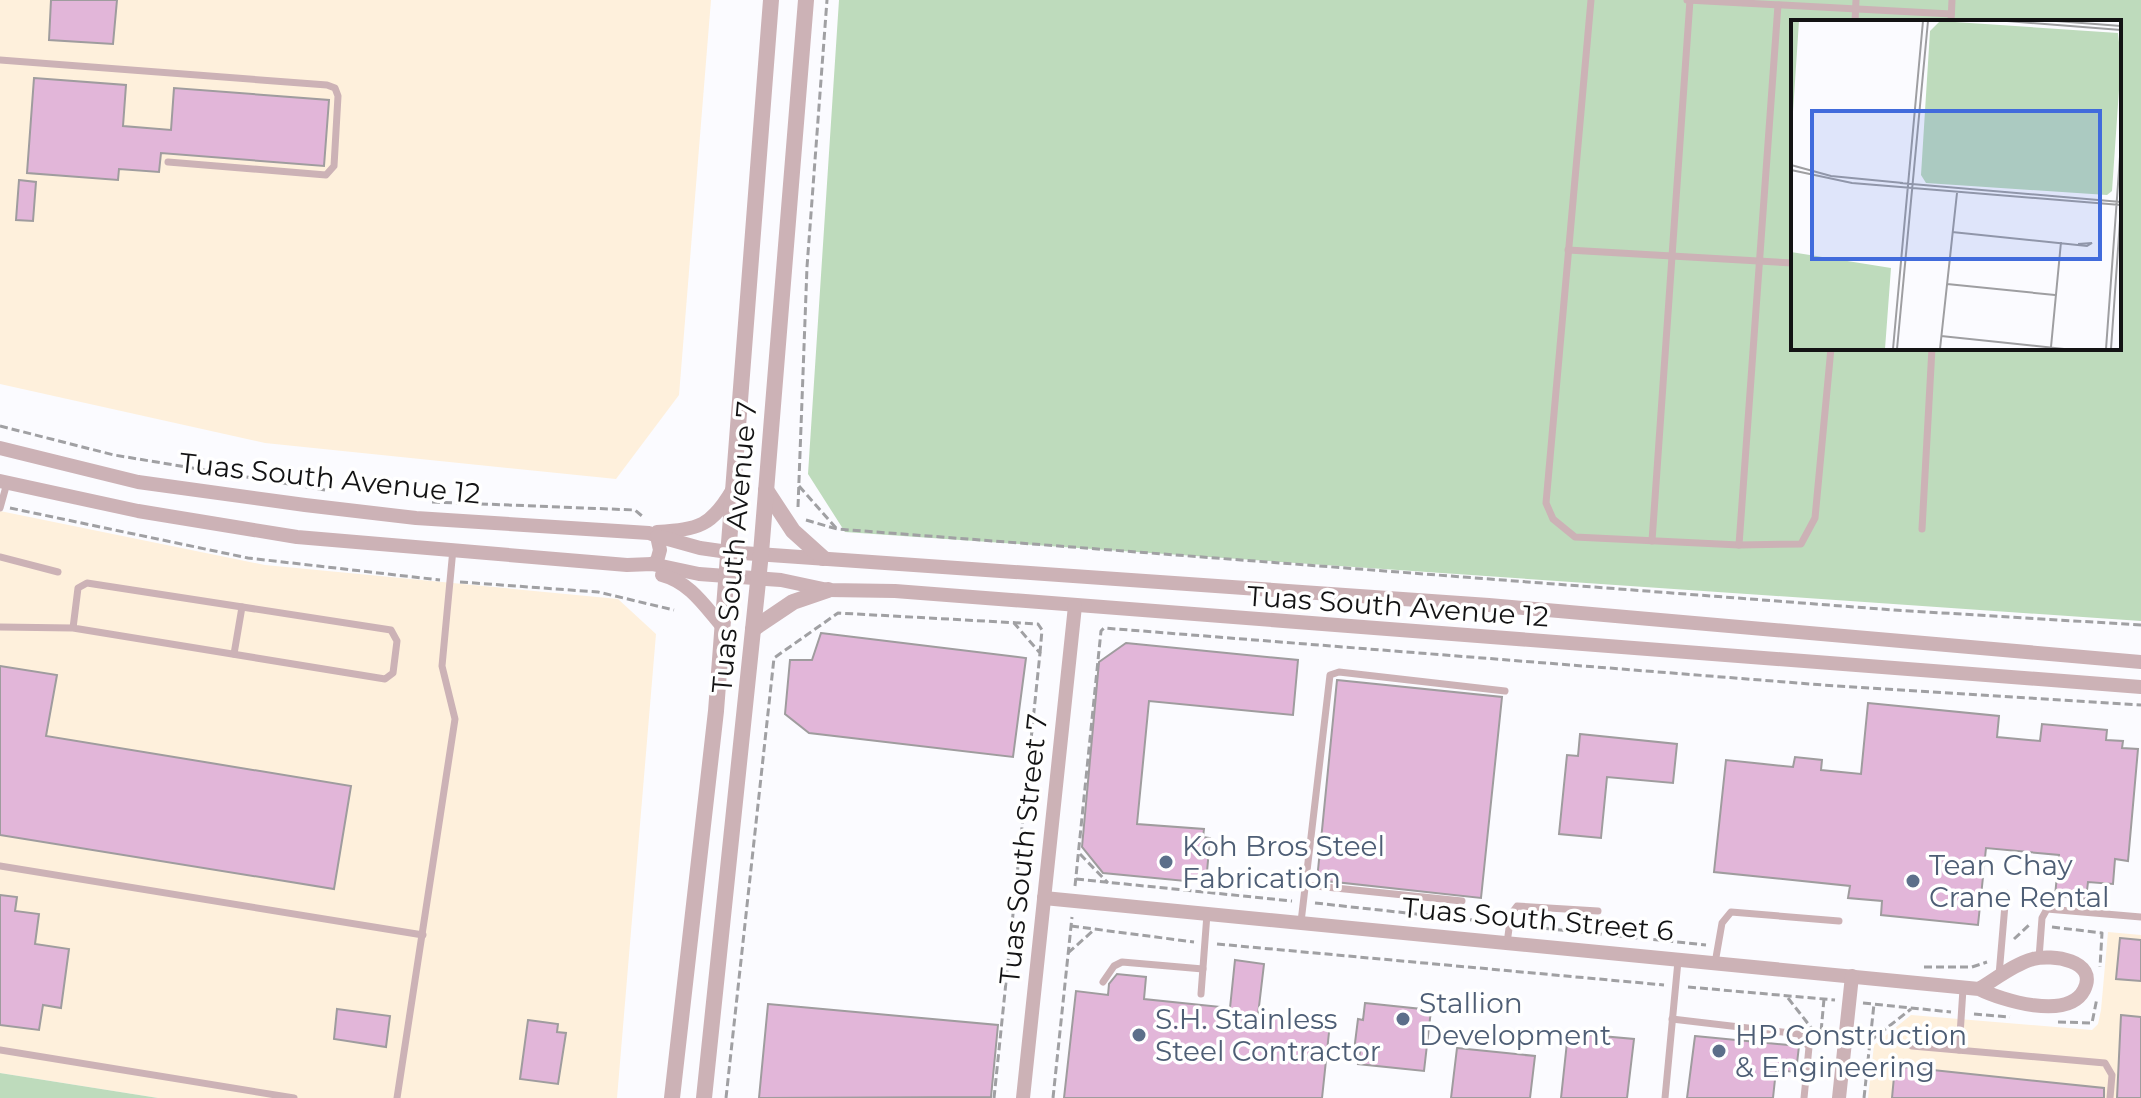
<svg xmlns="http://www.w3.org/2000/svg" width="2141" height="1098" viewBox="0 0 2141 1098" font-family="Montserrat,sans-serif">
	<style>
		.industrial { fill: #fef0dc }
		.green { fill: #bedbbc; fill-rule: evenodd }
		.building { fill: #e2b6d9; stroke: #9f9c9e; stroke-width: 2 }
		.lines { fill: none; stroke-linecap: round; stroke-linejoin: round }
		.path { stroke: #a0a0a3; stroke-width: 3; stroke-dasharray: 8 4; stroke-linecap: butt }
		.service { stroke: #ccb2b6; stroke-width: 7 }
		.minor { stroke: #ccb2b6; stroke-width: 14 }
		.tertiary { stroke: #ccb2b6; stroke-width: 16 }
		.service-dot { fill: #5c6f8a; stroke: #fff; stroke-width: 3 }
		.labels { text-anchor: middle; stroke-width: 7; stroke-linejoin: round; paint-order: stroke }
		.street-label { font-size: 28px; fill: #131314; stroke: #fff }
		.service-label { font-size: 28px; fill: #4e5e75; stroke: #fff; text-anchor: start }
		.inset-road { fill: none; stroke: #9e9ea1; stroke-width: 2 }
		.view { fill: #416bdc; fill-opacity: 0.15; stroke: #416bdc; stroke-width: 4 }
		.inset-edge { fill: none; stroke: #131314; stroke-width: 4 }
	</style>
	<rect width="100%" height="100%" fill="#fbfbff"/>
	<g class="industrial">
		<polygon points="0,0 711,0 679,395 616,479 265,443 0,384"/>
		<polygon points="0,511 265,565 618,599 656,634 617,1098 158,1098 0,1073"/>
		<polygon points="2108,932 2141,935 2141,1098 1868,1098 1874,1045 1911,1015 2092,1030 2098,1024 2101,1010"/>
	</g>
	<g class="green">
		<path d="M839,0H2141V621L845,532L808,474ZM1793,22H2119V348H1793Z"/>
		<polygon points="0,1073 158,1098 0,1098"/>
	</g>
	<g class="building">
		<polygon points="51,0 117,0 113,44 49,40"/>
		<polygon points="34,78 126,85 123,126 171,130 174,88 329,100 324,166 161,153 159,172 119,169 118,180 27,173"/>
		<polygon points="19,180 36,182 33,221 16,220"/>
		<polygon points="821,633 1026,658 1013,757 809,733 785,714 790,660 812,660"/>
		<polygon points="1126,643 1298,660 1293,715 1149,701 1137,824 1204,829 1203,837 1210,838 1206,883 1103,873 1082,847 1099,662"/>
		<polygon points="0,666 57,675 46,736 351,786 334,889 0,835"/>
		<polygon points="1337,680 1502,697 1481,898 1317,880"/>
		<polygon points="1868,703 1999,716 1997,737 2040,741 2042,724 2107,730 2106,740 2123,741 2122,748 2138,749 2128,861 2115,859 2113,884 2088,882 2086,899 2055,896 2059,855 1986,848 1978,925 1881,915 1882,901 1848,898 1850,886 1714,872 1726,760 1793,767 1795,757 1822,760 1821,770 1861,774"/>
		<polygon points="1580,734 1677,744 1673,783 1607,777 1601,838 1559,834 1567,755 1578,756"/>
		<polygon points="0,895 17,897 15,911 39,914 35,944 69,949 61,1008 43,1005 39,1030 0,1025"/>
		<polygon points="2120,938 2141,940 2141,981 2116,979"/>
		<polygon points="1235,960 1264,964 1258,1015 1330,1023 1322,1098 1064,1098 1076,991 1108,995 1109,984 1117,974 1146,977 1144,999 1230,1008"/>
		<polygon points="1365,1003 1431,1010 1424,1071 1358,1064 1360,1052 1354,1051 1358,1019 1363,1020"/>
		<polygon points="768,1004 998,1025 991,1097 759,1098"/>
		<polygon points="337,1009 390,1016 386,1047 334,1039"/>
		<polygon points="2121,1015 2141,1017 2141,1098 2117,1098"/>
		<polygon points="528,1020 558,1024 557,1032 566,1033 558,1084 520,1079"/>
		<polygon points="1568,1033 1634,1039 1627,1098 1561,1098"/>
		<polygon points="1695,1036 1799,1046 1796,1072 1776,1070 1773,1098 1687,1098"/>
		<polygon points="1457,1048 1535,1056 1530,1098 1451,1098"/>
		<polygon points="1895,1066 2104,1088 2104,1098 1892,1098"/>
	</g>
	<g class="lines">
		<g class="path">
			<polyline points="0,426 114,455 325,490"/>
			<polyline points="799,486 836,528"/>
			<polyline points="432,502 635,510 642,516"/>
			<polyline points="798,507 807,267 827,0"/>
			<polyline points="10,508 248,558 440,580"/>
			<polyline points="806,520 837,529 1894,610 2141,625"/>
			<polyline points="460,582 598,592 674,610"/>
			<polyline points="1080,854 1108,883"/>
			<polyline points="1076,879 1292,901"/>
			<polyline points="1075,886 1101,631 1104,628 1823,685 2141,705"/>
			<polyline points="1315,903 1499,923"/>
			<polyline points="1071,926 1194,942"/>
			<polyline points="1522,926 1706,945"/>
			<polyline points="2052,927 2102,933 2100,967"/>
			<polyline points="2014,939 2029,925"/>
			<polyline points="1217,944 1664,985"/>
			<polyline points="1068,953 1095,929"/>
			<polyline points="1924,967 1972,967 1987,962"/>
			<polyline points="1688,987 1835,1000"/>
			<polyline points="1788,998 1820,1039"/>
			<polyline points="1863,1003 1951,1012"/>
			<polyline points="1974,1014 2010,1017"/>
			<polyline points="2058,1022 2092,1023 2097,998"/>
			<polyline points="1870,1041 1911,1009"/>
			<polyline points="1820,1043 1824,999"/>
			<polyline points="726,1098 774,658 838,613 1038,624 1042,630 1040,653"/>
			<polyline points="994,1098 1040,653 1014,623"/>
			<polyline points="1053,1098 1072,917"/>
			<polyline points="1864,1098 1874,1004"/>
		</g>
		<g class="service">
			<polyline points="1591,0 1546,503 1553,519 1575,537 1739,545 1801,544 1815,518 1831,348"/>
			<polyline points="1687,0 1951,14"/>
			<polyline points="1855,22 1856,0"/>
			<polyline points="1951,22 1952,0"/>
			<polyline points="0,60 327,85 335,88 338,96 334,166 326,175 168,162"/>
			<polyline points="1568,250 1793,263"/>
			<polyline points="0,508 7,483"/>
			<polyline points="1922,529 1932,348"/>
			<polyline points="1652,541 1690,0"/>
			<polyline points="1739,545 1778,5"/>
			<polyline points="0,557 58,572"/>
			<polyline points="0,627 73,628 385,679 393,673 397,641 391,630 87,583 78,588 73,628"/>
			<polyline points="234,654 242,607"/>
			<polyline points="0,866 423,935"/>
			<polyline points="1306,885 1462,901"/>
			<polyline points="1301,922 1330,675 1339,672 1505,691"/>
			<polyline points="1507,943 1511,914 1517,906 1598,911"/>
			<polyline points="2039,958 2042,918 2047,909 2141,917"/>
			<polyline points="1715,963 1722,923 1731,912 1839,921"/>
			<polyline points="1999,975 2006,893"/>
			<polyline points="1103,982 1114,966 1122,962 1203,969"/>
			<polyline points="1201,994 1207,914"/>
			<polyline points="1672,1019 1799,1034 1809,1047 1804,1098"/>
			<polyline points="1912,1046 2105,1063 2112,1075 2110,1098"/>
			<polyline points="0,1050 294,1098"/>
			<polyline points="1959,1050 1963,989"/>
			<polyline points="397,1098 455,719 442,666 453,549"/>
			<polyline points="1665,1098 1678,961"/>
		</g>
		<g class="minor">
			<polyline points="0,448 138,482 305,505 416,518 649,533 657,536 660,550 657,561 652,564"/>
			<polyline points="0,481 138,511 297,537 627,565 652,564 699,574 781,580 828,590 895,591 2141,687"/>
			<path d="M657,532C699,529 711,527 733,489"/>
			<polyline points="657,536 700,548 728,552 1489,605 2141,662"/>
			<path d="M662,575C689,582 704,605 722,626"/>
			<path d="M1044,898L1979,989C2001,1000 2068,1021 2084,990C2099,960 2051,954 2033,959C2014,964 1996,979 1979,989"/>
			<polyline points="1023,1098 1075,606"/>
			<polyline points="1839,1098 1852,976"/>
		</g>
		<g class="tertiary">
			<polyline points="766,490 793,531 823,558"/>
			<polyline points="753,629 793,602 828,590"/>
			<polyline points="672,1098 716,711 771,0"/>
			<polyline points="704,1098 761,553 806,0"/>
		</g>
	</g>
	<g class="service-dot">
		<circle cx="1166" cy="862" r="8"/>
		<circle cx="1913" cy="881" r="8"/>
		<circle cx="1403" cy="1019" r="8"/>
		<circle cx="1139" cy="1035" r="8"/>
		<circle cx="1719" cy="1051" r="8"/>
	</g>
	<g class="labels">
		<g class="street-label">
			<text transform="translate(330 478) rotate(6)" y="10">Tuas South Avenue 12</text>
			<text transform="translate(734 547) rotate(-85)" y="10">Tuas South Avenue 7</text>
			<text transform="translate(1398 606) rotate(4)" y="10">Tuas South Avenue 12</text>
			<text transform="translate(1023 849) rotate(-84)" y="10">Tuas South Street 7</text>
			<text transform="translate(1538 919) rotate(5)" y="10">Tuas South Street 6</text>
		</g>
		<g class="service-label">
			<text x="1182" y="856">Koh Bros Steel<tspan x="1182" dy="32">Fabrication</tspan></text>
			<text x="1929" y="875">Tean Chay<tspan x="1929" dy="32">Crane Rental</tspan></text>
			<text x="1419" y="1013">Stallion<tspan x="1419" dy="32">Development</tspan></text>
			<text x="1155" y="1029">S.H. Stainless<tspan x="1155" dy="32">Steel Contractor</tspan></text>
			<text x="1735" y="1045">HP Construction<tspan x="1735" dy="32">&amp; Engineering</tspan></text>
		</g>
	</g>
	<g transform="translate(1791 20)">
		<rect width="330" height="330" fill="#fbfbff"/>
		<path d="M0,1H8L0,122ZM149,1L327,13L330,41L321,171L316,175L135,163L130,155L139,11ZM0,232L100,248L94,329H0Z" fill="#bedbbc"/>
		<path class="inset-road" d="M216,1L330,10M265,1L330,6M0,145L40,156L112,163M0,150L61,163L330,185M109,163L330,182M161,212L296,226L301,223L287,224M156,264L264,275M150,316L273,329M260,327L270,222M102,329L132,1M106,329L137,1M149,329L166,173M315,329L330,123M320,329L330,186"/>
		<path class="view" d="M21,91H309V239H21Z"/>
		<rect width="330" height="330" class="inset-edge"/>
	</g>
</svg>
